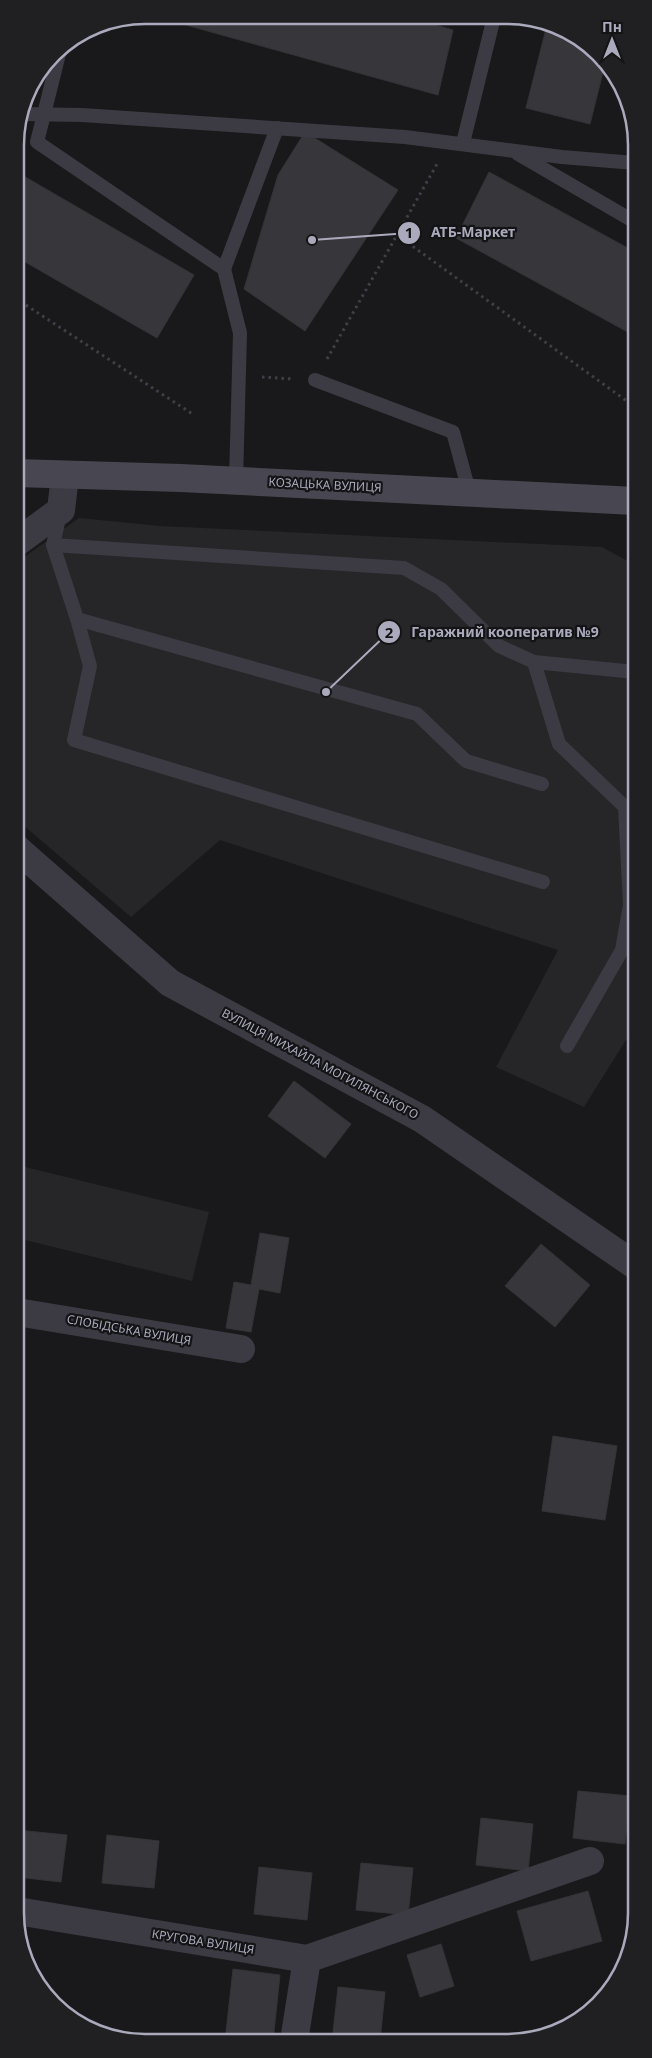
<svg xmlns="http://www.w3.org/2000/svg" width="652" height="2058" viewBox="0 0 652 2058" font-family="'Noto Sans',sans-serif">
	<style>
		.built { fill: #262528 }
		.building { fill: #37363a; stroke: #343337 }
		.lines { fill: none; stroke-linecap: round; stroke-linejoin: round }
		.path { stroke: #3f3f48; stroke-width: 3; stroke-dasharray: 2.5 4; stroke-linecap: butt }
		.service { stroke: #3c3b43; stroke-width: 14 }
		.minor { stroke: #3c3b43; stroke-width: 28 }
		.secondary { stroke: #484751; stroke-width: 28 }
		.labels { text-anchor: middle; stroke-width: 4.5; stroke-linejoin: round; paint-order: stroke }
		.street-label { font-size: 12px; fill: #aaaabc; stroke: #141416 }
		.rim { fill: none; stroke: #aaaabc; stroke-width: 2.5 }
		.leader { fill: none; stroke: #aaaabc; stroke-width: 2 }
		.callout-dot { fill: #aaaabc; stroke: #141416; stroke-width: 2 }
		.mark-label { font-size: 15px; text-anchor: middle; font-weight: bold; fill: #111 }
		.callout-label { font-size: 14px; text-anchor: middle; font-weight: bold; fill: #aaaabc; stroke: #141416; stroke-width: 4.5; stroke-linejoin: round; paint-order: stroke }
	</style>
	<rect width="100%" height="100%" fill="#19191b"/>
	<g class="built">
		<polygon points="79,518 160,526 602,547 635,565 636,1024 584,1107 496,1067 558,950 220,840 131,917 16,819 16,563"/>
		<polygon points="17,1165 209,1212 192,1281 17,1238"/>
	</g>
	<g class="building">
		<polygon points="150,15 407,17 453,30 438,95"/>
		<polygon points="547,25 599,53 605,64 590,124 526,108"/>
		<polygon points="305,132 398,190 305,331 244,289 278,175"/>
		<polygon points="15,171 194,275 157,338 15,256"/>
		<polygon points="489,172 635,252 635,336 456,238"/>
		<polygon points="294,1081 351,1124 325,1158 268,1116"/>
		<polygon points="260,1233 289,1238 280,1293 259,1289 251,1332 226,1328 234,1282 251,1285"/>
		<polygon points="541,1244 590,1285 555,1327 505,1286"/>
		<polygon points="636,1382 636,1427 628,1426"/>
		<polygon points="553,1436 617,1446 605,1520 542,1511"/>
		<polygon points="578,1791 630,1796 625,1844 573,1838"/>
		<polygon points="481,1818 533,1824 528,1871 476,1865"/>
		<polygon points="17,1830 67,1835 61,1882 17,1877"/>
		<polygon points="107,1835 159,1841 154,1888 102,1883"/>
		<polygon points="361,1863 413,1868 408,1915 356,1910"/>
		<polygon points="259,1867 312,1873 307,1920 254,1914"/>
		<polygon points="588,1891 602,1941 531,1961 517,1911"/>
		<polygon points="441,1944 454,1986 420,1997 407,1955"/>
		<polygon points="233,1969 280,1975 273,2041 225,2041"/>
		<polygon points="338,1987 385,1992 380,2041 332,2041"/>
	</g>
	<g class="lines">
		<g class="path">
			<polyline points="397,235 635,407"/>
			<polyline points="15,298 194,415"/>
			<polyline points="327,359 437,164"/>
			<polyline points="262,377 293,379"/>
		</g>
		<g class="service">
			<polyline points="61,46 37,142 224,269 240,333 236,480"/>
			<polyline points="21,114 82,115 405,137 562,157 635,163"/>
			<polyline points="463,143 494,17"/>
			<polyline points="518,154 635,222"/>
			<polyline points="224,269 277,128"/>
			<polyline points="315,380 453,432 469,491"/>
			<polyline points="60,514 53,545 77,619 417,714 466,761 542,784"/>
			<polyline points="53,545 404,568 441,589 499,646 534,662 635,672"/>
			<polyline points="77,619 90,666 74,740 543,882"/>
			<polyline points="534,662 559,744 625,807 630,905 622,950 567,1046"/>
		</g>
		<g class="minor">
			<polyline points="16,543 61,510 65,476"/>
			<polyline points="16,848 170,983 422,1119 636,1266"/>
			<polyline points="17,1312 241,1349"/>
			<polyline points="17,1911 307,1959 590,1861"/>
			<polyline points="294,2041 307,1959"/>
		</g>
		<polyline class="secondary" points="16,473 181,478 635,501"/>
	</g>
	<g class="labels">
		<g class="street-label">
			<text transform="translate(325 485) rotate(3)" y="4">КОЗАЦЬКА ВУЛИЦЯ</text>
			<text transform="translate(320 1064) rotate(28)" y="4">ВУЛИЦЯ МИХАЙЛА МОГИЛЯНСЬКОГО</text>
			<text transform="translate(129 1330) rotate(10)" y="4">СЛОБІДСЬКА ВУЛИЦЯ</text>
			<text transform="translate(203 1942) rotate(9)" y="4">КРУГОВА ВУЛИЦЯ</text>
		</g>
	</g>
	<path d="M0 0H652V2058H0ZM145 24H507A121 121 0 0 1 628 145V1913A121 121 0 0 1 507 2034H145A121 121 0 0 1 24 1913V145A121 121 0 0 1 145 24Z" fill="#202023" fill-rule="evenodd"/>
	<path class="rim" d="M145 24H507A121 121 0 0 1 628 145V1913A121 121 0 0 1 507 2034H145A121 121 0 0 1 24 1913V145A121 121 0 0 1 145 24Z"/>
	<path class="leader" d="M312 240L409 233M326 692L389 632"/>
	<g class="callout-dot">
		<circle cx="312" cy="240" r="5"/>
		<circle cx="326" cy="692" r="5"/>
		<circle cx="409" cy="233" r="12"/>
		<circle cx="389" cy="632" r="12"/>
	</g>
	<g class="mark-label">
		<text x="409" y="238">1</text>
		<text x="389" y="638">2</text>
	</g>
	<g class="callout-label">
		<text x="473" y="237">АТБ-Маркет</text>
		<text x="505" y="637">Гаражний кооператив №9</text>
	</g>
	<g transform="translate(612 40)" stroke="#141416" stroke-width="4" paint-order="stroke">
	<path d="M0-4L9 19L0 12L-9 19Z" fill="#aaaabc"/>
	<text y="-8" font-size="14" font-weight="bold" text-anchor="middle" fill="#aaaabc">Пн</text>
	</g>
</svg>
